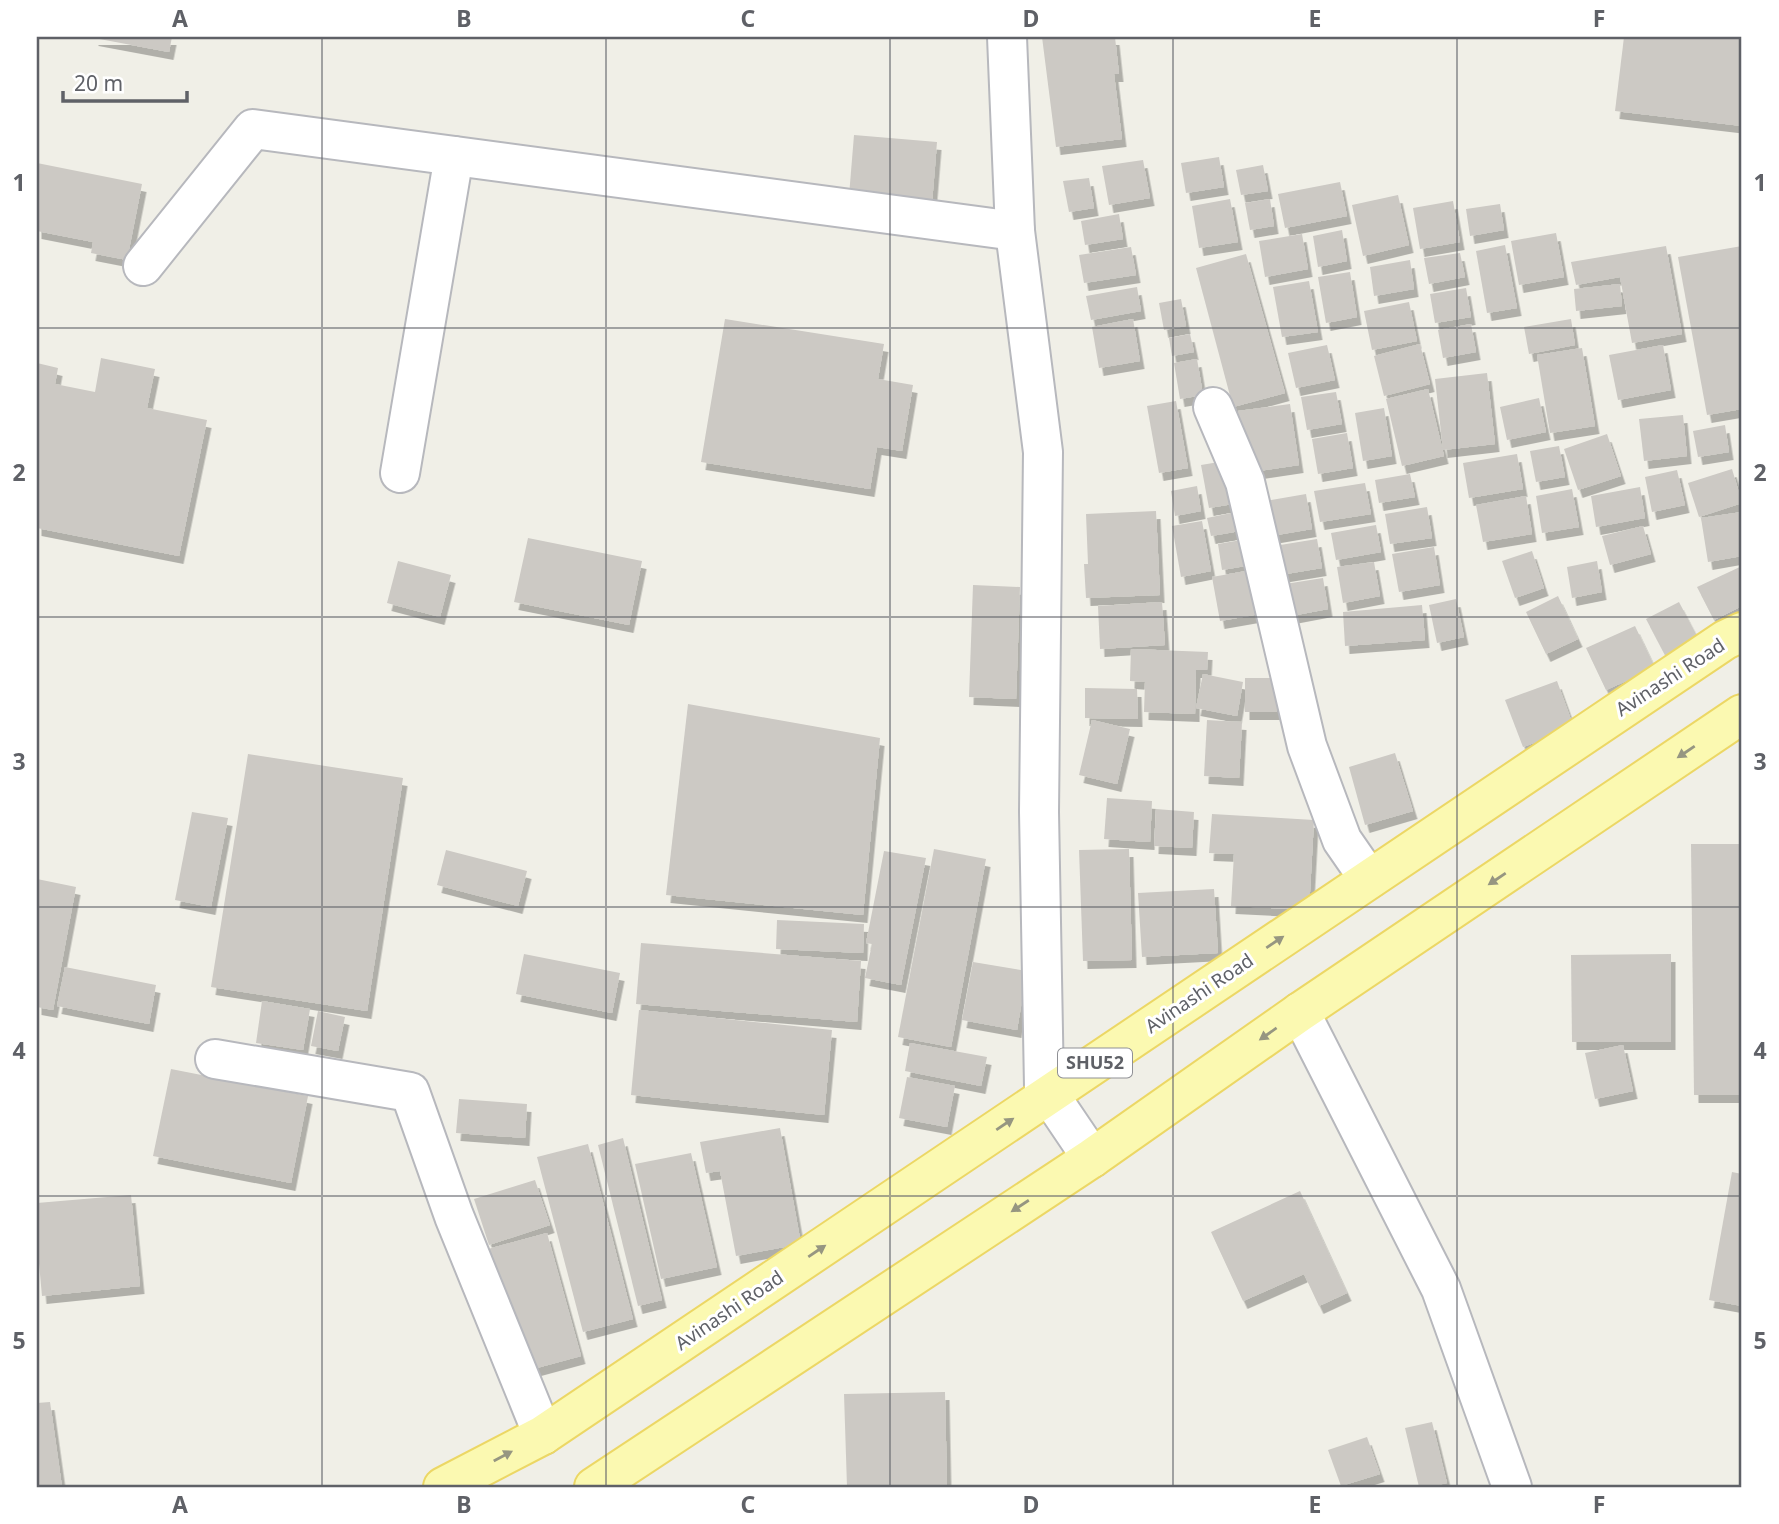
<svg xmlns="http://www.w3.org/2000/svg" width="1779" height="1524" viewBox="0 0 1779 1524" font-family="'Noto Sans',sans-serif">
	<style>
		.building { fill: #ccc9c4; filter: url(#shadow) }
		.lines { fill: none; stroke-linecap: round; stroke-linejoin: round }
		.minor-casing { stroke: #b7b8bd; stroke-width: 42 }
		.primary-casing { stroke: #ecd765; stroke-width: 42 }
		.minor { stroke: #fff; stroke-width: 38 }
		.primary { stroke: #fbf9b1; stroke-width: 38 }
		.oneway { fill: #969681 }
		.grid { fill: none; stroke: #5f6167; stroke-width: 2; stroke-opacity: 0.55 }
		.labels { text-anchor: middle; stroke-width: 6; stroke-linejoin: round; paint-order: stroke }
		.shield { fill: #fff; stroke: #8f9095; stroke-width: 2 }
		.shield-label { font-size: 18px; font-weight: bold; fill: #5f6167 }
		.street-label { font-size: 19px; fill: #5f6167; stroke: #fff }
		.neatline { fill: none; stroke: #5f6167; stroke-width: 2.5 }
		.grid-label { font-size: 23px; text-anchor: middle; font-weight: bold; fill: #5f6167 }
	</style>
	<defs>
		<filter id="shadow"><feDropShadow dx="4.5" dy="8" stdDeviation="0" flood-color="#0004"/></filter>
	</defs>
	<rect width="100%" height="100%" fill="#f0efe7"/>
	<g class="building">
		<polygon points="94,37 172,37 169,52 94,38"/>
		<polygon points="1042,37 1115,37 1119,74 1114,74 1122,139 1056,147"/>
		<polygon points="1624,37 1742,37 1742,126 1615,111"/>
		<polygon points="854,135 937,142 932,203 849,196"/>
		<polygon points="1219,157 1224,187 1186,193 1181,163"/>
		<polygon points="1143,160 1150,198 1109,205 1102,166"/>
		<polygon points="37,163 142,184 127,260 91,253 93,242 37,231"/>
		<polygon points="1263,165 1268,191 1241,195 1236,170"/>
		<polygon points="1089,178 1094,208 1069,212 1063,181"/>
		<polygon points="1340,182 1347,216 1285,228 1278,194"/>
		<polygon points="1398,195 1409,245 1363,256 1352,205"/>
		<polygon points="1230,199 1238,242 1199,248 1192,206"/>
		<polygon points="1270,199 1274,226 1250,230 1245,203"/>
		<polygon points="1453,201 1460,242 1420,249 1413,208"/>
		<polygon points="1500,204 1504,230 1470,236 1466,209"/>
		<polygon points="1119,214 1123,239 1085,245 1081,221"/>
		<polygon points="1342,230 1347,261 1318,267 1313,236"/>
		<polygon points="1556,233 1564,277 1519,285 1511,241"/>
		<polygon points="1302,234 1308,269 1265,277 1259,241"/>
		<polygon points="1505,245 1517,308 1487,313 1476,251"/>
		<polygon points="1666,246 1682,334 1632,343 1620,277 1576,285 1571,262"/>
		<polygon points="1742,246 1742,409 1707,415 1678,257"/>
		<polygon points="1131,247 1136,275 1084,283 1079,255"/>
		<polygon points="1460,253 1465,277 1429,284 1424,258"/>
		<polygon points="1246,254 1285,393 1233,407 1196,268"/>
		<polygon points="1410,260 1414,289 1374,296 1370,267"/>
		<polygon points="1350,272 1357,317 1326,323 1318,277"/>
		<polygon points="1309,281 1318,332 1282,337 1273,287"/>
		<polygon points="1620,284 1622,306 1576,311 1574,289"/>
		<polygon points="1137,287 1141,311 1091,320 1086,296"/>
		<polygon points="1466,288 1471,317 1435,323 1430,294"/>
		<polygon points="1181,299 1186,326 1164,330 1159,303"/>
		<polygon points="1409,302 1417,341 1372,350 1364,311"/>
		<polygon points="725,319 884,344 878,379 913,385 902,451 877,447 870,489 701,462"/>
		<polygon points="1133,319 1140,361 1099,368 1092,327"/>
		<polygon points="1571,319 1575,345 1529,354 1524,327"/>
		<polygon points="1471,324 1476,352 1443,358 1438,330"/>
		<polygon points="1190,334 1194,352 1172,356 1169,338"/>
		<polygon points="1420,344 1430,384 1384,396 1374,356"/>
		<polygon points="1327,345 1335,380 1296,388 1288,353"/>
		<polygon points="1663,345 1671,390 1618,400 1609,355"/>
		<polygon points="1582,348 1595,426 1550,433 1537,355"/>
		<polygon points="101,358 155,369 147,408 207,420 179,556 37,528 37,363 58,368 55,384 95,392"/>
		<polygon points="1197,359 1203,395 1180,399 1174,363"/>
		<polygon points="1487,373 1495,444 1443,450 1435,379"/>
		<polygon points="1428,389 1444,456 1402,466 1386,399"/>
		<polygon points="1336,392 1342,424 1307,430 1301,397"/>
		<polygon points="1539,398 1546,432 1507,440 1500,407"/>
		<polygon points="1176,401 1188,468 1159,473 1147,406"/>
		<polygon points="1290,404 1299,465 1246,473 1238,411"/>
		<polygon points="1384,408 1392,456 1363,461 1355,413"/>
		<polygon points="1683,415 1687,456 1644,461 1639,419"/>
		<polygon points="1725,425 1729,452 1698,457 1693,431"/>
		<polygon points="1347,433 1353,468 1318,474 1312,439"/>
		<polygon points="1607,434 1621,476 1578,490 1564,449"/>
		<polygon points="1559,446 1565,477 1536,482 1530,451"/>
		<polygon points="1517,454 1523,489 1469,498 1463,463"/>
		<polygon points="1225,461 1233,504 1209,508 1201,465"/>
		<polygon points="1732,469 1742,503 1699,517 1688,483"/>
		<polygon points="1677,470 1685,505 1652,512 1645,477"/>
		<polygon points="1410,474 1415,497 1379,503 1375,480"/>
		<polygon points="1365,483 1371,514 1320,522 1314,491"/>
		<polygon points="1197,486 1201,511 1175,516 1171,491"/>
		<polygon points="1640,487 1645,518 1596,527 1591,496"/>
		<polygon points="1572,489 1579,527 1542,533 1536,496"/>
		<polygon points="1306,494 1312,529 1265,537 1259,502"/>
		<polygon points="1526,496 1532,534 1483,542 1476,505"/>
		<polygon points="1427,507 1432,538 1390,544 1385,514"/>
		<polygon points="1156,511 1160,595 1086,598 1084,564 1088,564 1086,514"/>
		<polygon points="1236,512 1240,531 1211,536 1207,518"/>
		<polygon points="1742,512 1742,556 1708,562 1701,518"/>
		<polygon points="1202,521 1211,571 1181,577 1172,526"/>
		<polygon points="1376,525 1381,552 1336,560 1331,533"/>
		<polygon points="1643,526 1651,554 1610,565 1602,536"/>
		<polygon points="528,538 642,561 629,625 514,602"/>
		<polygon points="1247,539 1251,565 1222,570 1218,544"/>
		<polygon points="1317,539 1322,568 1280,575 1274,546"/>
		<polygon points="1434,547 1440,585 1399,592 1392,554"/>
		<polygon points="1532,551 1544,588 1515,598 1502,561"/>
		<polygon points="398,561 451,575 440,617 387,603"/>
		<polygon points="1597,561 1602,592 1572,598 1567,567"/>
		<polygon points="1374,562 1380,596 1343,603 1337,567"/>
		<polygon points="1742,566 1742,606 1714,620 1697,587"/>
		<polygon points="1252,570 1260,614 1220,621 1212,577"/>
		<polygon points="1323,578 1328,609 1291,616 1285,584"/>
		<polygon points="973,585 1020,587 1016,699 969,697"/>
		<polygon points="1558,596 1578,639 1546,654 1526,612"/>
		<polygon points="1456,599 1464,637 1437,643 1429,605"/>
		<polygon points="1162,602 1165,645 1100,649 1098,606"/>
		<polygon points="1679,602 1699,640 1666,657 1646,619"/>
		<polygon points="1422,605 1425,640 1345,646 1343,612"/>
		<polygon points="1635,626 1655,668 1606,690 1586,648"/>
		<polygon points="1131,649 1208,652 1207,670 1196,670 1195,714 1144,712 1145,682 1130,681"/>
		<polygon points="1203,674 1243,682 1237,716 1196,708"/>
		<polygon points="1245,678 1276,678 1277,712 1245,712"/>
		<polygon points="1557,681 1574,728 1523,747 1505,700"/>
		<polygon points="1085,688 1137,689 1138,719 1085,718"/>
		<polygon points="688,704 880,738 863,915 666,895"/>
		<polygon points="1092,720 1130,729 1117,784 1079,775"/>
		<polygon points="1207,720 1242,722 1239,778 1204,776"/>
		<polygon points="1395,753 1413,811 1365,825 1349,767"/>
		<polygon points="248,754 403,778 367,1011 211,987"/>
		<polygon points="1107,798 1152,801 1150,842 1104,839"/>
		<polygon points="1156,809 1194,812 1192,848 1154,846"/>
		<polygon points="192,812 228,818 211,907 175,900"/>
		<polygon points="1212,814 1314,820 1309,910 1231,906 1234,854 1209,853"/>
		<polygon points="1691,844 1742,844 1742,1095 1694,1095"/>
		<polygon points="934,849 986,859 951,1047 898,1037"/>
		<polygon points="1129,849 1132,960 1083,961 1079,850"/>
		<polygon points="446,850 527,871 518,906 437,885"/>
		<polygon points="884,851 926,858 901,985 865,978 872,944 866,943"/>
		<polygon points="37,879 76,887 53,1010 37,1007"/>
		<polygon points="1214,889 1218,953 1142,957 1138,893"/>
		<polygon points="777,920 864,924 863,953 776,949"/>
		<polygon points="641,943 861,961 857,1022 636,1004"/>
		<polygon points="524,954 620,973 612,1013 516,994"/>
		<polygon points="1671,954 1671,1042 1572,1042 1571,955"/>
		<polygon points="973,962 1027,971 1017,1030 962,1020"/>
		<polygon points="65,967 156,985 149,1024 57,1006"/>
		<polygon points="262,1001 310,1009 303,1050 256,1043"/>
		<polygon points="639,1010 832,1030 824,1115 631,1095"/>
		<polygon points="318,1011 345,1017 338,1051 311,1046"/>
		<polygon points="910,1043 987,1057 981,1086 905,1071"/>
		<polygon points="1623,1045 1633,1091 1595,1099 1585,1053"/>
		<polygon points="171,1069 308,1096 291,1183 153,1156"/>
		<polygon points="907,1077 955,1086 947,1127 899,1118"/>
		<polygon points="459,1099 527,1104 525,1138 456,1133"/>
		<polygon points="780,1128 801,1244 736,1256 720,1171 706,1173 700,1142"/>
		<polygon points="623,1138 662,1300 638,1306 598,1145"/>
		<polygon points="588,1144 633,1319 583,1332 537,1157"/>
		<polygon points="691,1153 717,1267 661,1279 635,1164"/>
		<polygon points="1732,1172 1742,1174 1742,1306 1709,1300"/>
		<polygon points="535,1180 550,1225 489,1245 474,1199"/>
		<polygon points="1300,1191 1347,1293 1319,1306 1304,1274 1243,1301 1211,1232"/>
		<polygon points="131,1195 140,1286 42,1296 37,1241 37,1203"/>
		<polygon points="547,1233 581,1356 522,1372 488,1249"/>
		<polygon points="945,1392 947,1487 847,1487 844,1394"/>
		<polygon points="50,1402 62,1487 37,1487 37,1403"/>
		<polygon points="1432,1422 1447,1483 1428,1487 1419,1487 1405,1428"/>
		<polygon points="1367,1437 1380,1474 1341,1486 1328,1450"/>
	</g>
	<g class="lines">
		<defs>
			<g id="minor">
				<polyline points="1007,37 1015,231 1043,452 1039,812 1044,1087 1092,1158"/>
				<polyline points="143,266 253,129 1015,231"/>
				<polyline points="1213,407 1245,482 1307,746 1342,840 1369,879"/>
				<polyline points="400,473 454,156"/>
				<polyline points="1300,1012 1441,1289 1512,1487"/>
				<polyline points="215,1059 410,1092 454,1216 543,1435"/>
			</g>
			<g id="primary">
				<polyline points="443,1487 543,1435 1725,640 1742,632"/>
				<polyline points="594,1487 1092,1158 1300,1012 1742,714"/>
			</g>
		</defs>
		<use href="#minor" class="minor-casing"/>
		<use href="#primary" class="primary-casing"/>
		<use href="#minor" class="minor"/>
		<use href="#primary" class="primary"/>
	</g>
	<defs><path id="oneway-solid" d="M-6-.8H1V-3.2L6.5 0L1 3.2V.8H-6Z" transform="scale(1.75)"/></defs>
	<g class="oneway">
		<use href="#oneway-solid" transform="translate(1686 752) rotate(146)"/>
		<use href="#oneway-solid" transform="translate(1497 879) rotate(146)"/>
		<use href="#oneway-solid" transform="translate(1275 942) rotate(-34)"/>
		<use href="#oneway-solid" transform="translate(1268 1034) rotate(145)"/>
		<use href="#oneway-solid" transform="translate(1005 1124) rotate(-34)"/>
		<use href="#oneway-solid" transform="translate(1020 1206) rotate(147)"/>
		<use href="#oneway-solid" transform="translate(817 1251) rotate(-34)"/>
		<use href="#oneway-solid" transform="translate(503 1456) rotate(-28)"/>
	</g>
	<path class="grid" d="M322,37V1487M606,37V1487M890,37V1487M1173,37V1487M1457,37V1487M37,328H1742M37,617H1742M37,907H1742M37,1196H1742"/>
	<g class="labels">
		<rect class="shield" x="1058" y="1048.5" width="74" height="29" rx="5"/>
		<g class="shield-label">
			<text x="1095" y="1069">SHU52</text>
		</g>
		<g class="street-label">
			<text transform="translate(1670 677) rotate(-33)" y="7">Avinashi Road</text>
			<text transform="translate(1199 993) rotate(-34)" y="7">Avinashi Road</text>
			<text transform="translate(729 1310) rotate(-34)" y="7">Avinashi Road</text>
		</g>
	</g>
	<rect width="1779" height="1524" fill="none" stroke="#ffffff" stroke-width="77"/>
	<path d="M63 91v10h124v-10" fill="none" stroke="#5f6167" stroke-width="3.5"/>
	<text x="74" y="91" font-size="21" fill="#5f6167" stroke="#ffffff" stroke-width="5" paint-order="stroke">20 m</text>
	<rect x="38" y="38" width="1702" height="1448" class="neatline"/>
	<g class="grid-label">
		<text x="180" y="27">A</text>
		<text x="464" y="27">B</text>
		<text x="748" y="27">C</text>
		<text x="1031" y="27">D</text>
		<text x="1315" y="27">E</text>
		<text x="1599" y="27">F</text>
		<text x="19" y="191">1</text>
		<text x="1760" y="191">1</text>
		<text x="19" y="481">2</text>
		<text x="1760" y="481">2</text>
		<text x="19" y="770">3</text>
		<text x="1760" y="770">3</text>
		<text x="19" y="1059">4</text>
		<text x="1760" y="1059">4</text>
		<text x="19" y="1349">5</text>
		<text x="1760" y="1349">5</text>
		<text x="180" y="1513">A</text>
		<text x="464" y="1513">B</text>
		<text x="748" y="1513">C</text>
		<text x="1031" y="1513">D</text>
		<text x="1315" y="1513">E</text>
		<text x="1599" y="1513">F</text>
	</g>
</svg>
